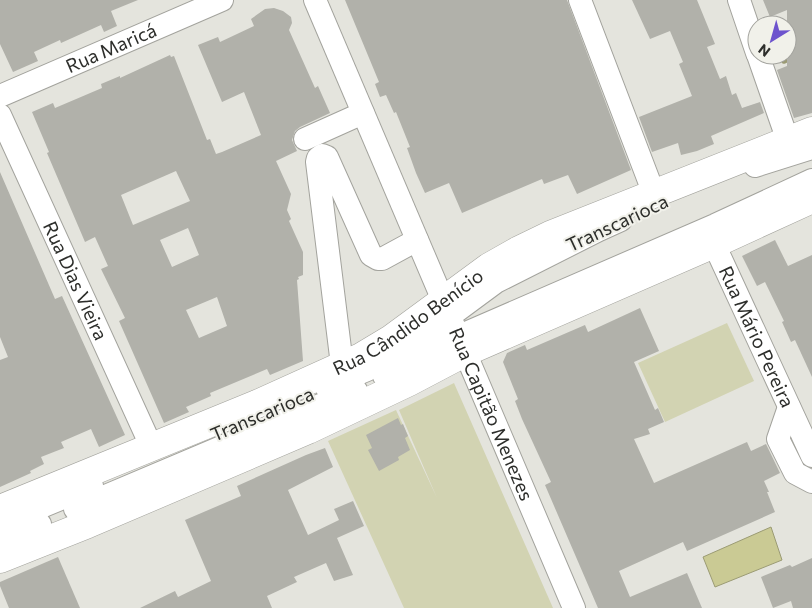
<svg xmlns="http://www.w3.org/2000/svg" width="812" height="608" viewBox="0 0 812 608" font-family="Commissioner,sans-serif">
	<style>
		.green { fill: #d2d3b2 }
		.water { fill: #caca94; stroke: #9b9b74 }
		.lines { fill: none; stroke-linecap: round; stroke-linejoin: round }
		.stream { stroke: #9b9b74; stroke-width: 5.5 }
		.building { fill: #b1b1aa; fill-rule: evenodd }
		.minor-casing { stroke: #a3a39d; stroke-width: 24 }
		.major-casing { stroke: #a3a39d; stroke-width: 29 }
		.minor { stroke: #fff; stroke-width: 22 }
		.major { stroke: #fff; stroke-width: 28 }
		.labels { text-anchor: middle; stroke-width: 4; stroke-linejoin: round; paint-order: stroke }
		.street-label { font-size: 19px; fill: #2d2e2b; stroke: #f1f1ea }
	</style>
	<rect width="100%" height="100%" fill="#e4e4dd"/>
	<g class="green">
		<polygon points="727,323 754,381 665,422 638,363"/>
		<polygon points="454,383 553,608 404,608 328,441 396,410 437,498 399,410"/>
	</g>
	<polygon class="water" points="771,527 782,560 715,587 703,557"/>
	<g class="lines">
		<polyline class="stream" points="784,61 794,56"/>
	</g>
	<g class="building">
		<polygon points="0,0 138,0 111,11 117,26 104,32 101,25 61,43 60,40 34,52 38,61 13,72 0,44"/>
		<polygon points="345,0 567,0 631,170 577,194 568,175 544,184 542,179 462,213 449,183 425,193 416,173 407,148 410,147 396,112 394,113 386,95 380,97 375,84 379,82"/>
		<polygon points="632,0 697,0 715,44 707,47 720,79 726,76 732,95 736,93 742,108 760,102 764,113 711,136 714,144 697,151 681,155 678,143 652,152 639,117 692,96 679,64 683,62 670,31 650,39"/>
		<polygon points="763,0 812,0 812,113 794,118 777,70 787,66 787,10 770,17"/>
		<path d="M274,8L283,11L291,17L292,23L289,30L315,88L318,86L330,113L300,127L295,131L292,140L297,151L276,161L291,194L287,210L291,219L289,221L303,252V275L298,277L299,279L297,280L303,361L270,375L267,369L210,393L211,396L186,407L189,412L164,423L119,321L125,318L101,269L108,266L95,237L85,242L47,153L49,152L32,112L53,103L55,108L102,88L101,84L120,76V78L170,55L171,57L174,56L207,140L210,139L216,154L222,152L261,135L244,92L222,102L198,45L218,37L220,42L254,26L251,19L265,9ZM176,171L190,201L133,225L121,195ZM188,228L199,255L172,267L160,240ZM217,297L227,326L199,338L186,310Z"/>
		<polygon points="0,172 55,299 62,296 125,435 99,447 91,429 61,442 64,448 41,457 44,464 30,471 31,473 0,487 0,360 8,357 0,337"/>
		<polygon points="775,240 788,266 812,255 812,377 795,340 791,342 782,322 784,321 765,282 757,286 742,256"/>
		<polygon points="640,308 659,351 634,362 655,410 658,408 664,422 648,429 650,434 634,439 654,483 747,442 751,451 766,444 780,473 764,481 769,492 767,492 775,512 687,551 683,542 619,571 630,597 687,573 702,608 598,608 545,485 551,482 522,419 515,401 518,399 503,362 507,353 525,345 527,350 585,325 588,332"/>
		<polygon points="398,418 401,425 403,424 408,436 405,438 410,450 398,457 399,460 379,471 368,450 372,448 366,435"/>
		<polygon points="325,448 333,467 288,490 308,535 339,520 334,509 353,501 364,526 337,538 353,575 334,581 326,563 294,577 297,582 267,596 272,608 140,608 175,591 178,597 211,581 185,520 241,496 237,486 306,455"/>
		<polygon points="58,557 80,608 9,608 0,586 0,582"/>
		<polygon points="812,558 812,608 793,608 791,601 773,608 761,577 790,565 792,567"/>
	</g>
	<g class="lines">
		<defs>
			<g id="minor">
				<path id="s1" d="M315,0L574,608"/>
				<polyline points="580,0 654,194"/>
				<polyline points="739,0 757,53"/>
				<polyline points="758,55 788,141"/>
				<path id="s2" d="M0,96L222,0"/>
				<path id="s3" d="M0,115L152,448"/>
				<polyline points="305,139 363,113"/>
				<polyline points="755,166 812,148"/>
				<path id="s4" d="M714,244L812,456"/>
				<polyline points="342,365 317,162 318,158 322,155 327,157 371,255 378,259 382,259 417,240"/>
				<polyline points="384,376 459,336 715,225 812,180"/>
				<polyline points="326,387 367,370 399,351 450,316 496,282 599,230 621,220"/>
				<polyline points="789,407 778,439 795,473 812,482"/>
				<polyline points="75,509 356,390"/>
				<polyline points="0,524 92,486"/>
				<polyline points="0,541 40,524"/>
			</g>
			<g id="major">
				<path id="s5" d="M0,509L257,404L361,357L391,339L489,267L519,250L550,235L812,131"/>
				<polyline points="0,559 88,524 308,430 409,382 466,352 714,244 812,199"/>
			</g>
		</defs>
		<use href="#minor" class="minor-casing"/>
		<use href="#major" class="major-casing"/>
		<use href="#minor" class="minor"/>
		<use href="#major" class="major"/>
	</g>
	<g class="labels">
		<g class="street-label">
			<text dy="7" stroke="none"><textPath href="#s2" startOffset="121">Rua Maricá</textPath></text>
			<text transform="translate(617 223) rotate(-25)" y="7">Transcarioca</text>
			<text dy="7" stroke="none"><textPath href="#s3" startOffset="182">Rua Dias Vieira</textPath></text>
			<text dy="7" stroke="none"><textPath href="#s5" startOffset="450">Rua Cândido Benício</textPath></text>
			<text dy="7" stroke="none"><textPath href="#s4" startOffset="102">Rua Mário Pereira</textPath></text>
			<text transform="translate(262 414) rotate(-23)" y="7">Transcarioca</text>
			<text dy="7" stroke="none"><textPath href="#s1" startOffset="450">Rua Capitão Menezes</textPath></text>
		</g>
	</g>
	<g transform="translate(772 40) rotate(217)"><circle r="24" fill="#f1f1ea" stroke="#a3a39e"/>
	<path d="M0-4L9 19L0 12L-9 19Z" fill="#6d53cd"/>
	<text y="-8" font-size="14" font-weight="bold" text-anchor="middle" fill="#2d2e2b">N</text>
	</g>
</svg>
